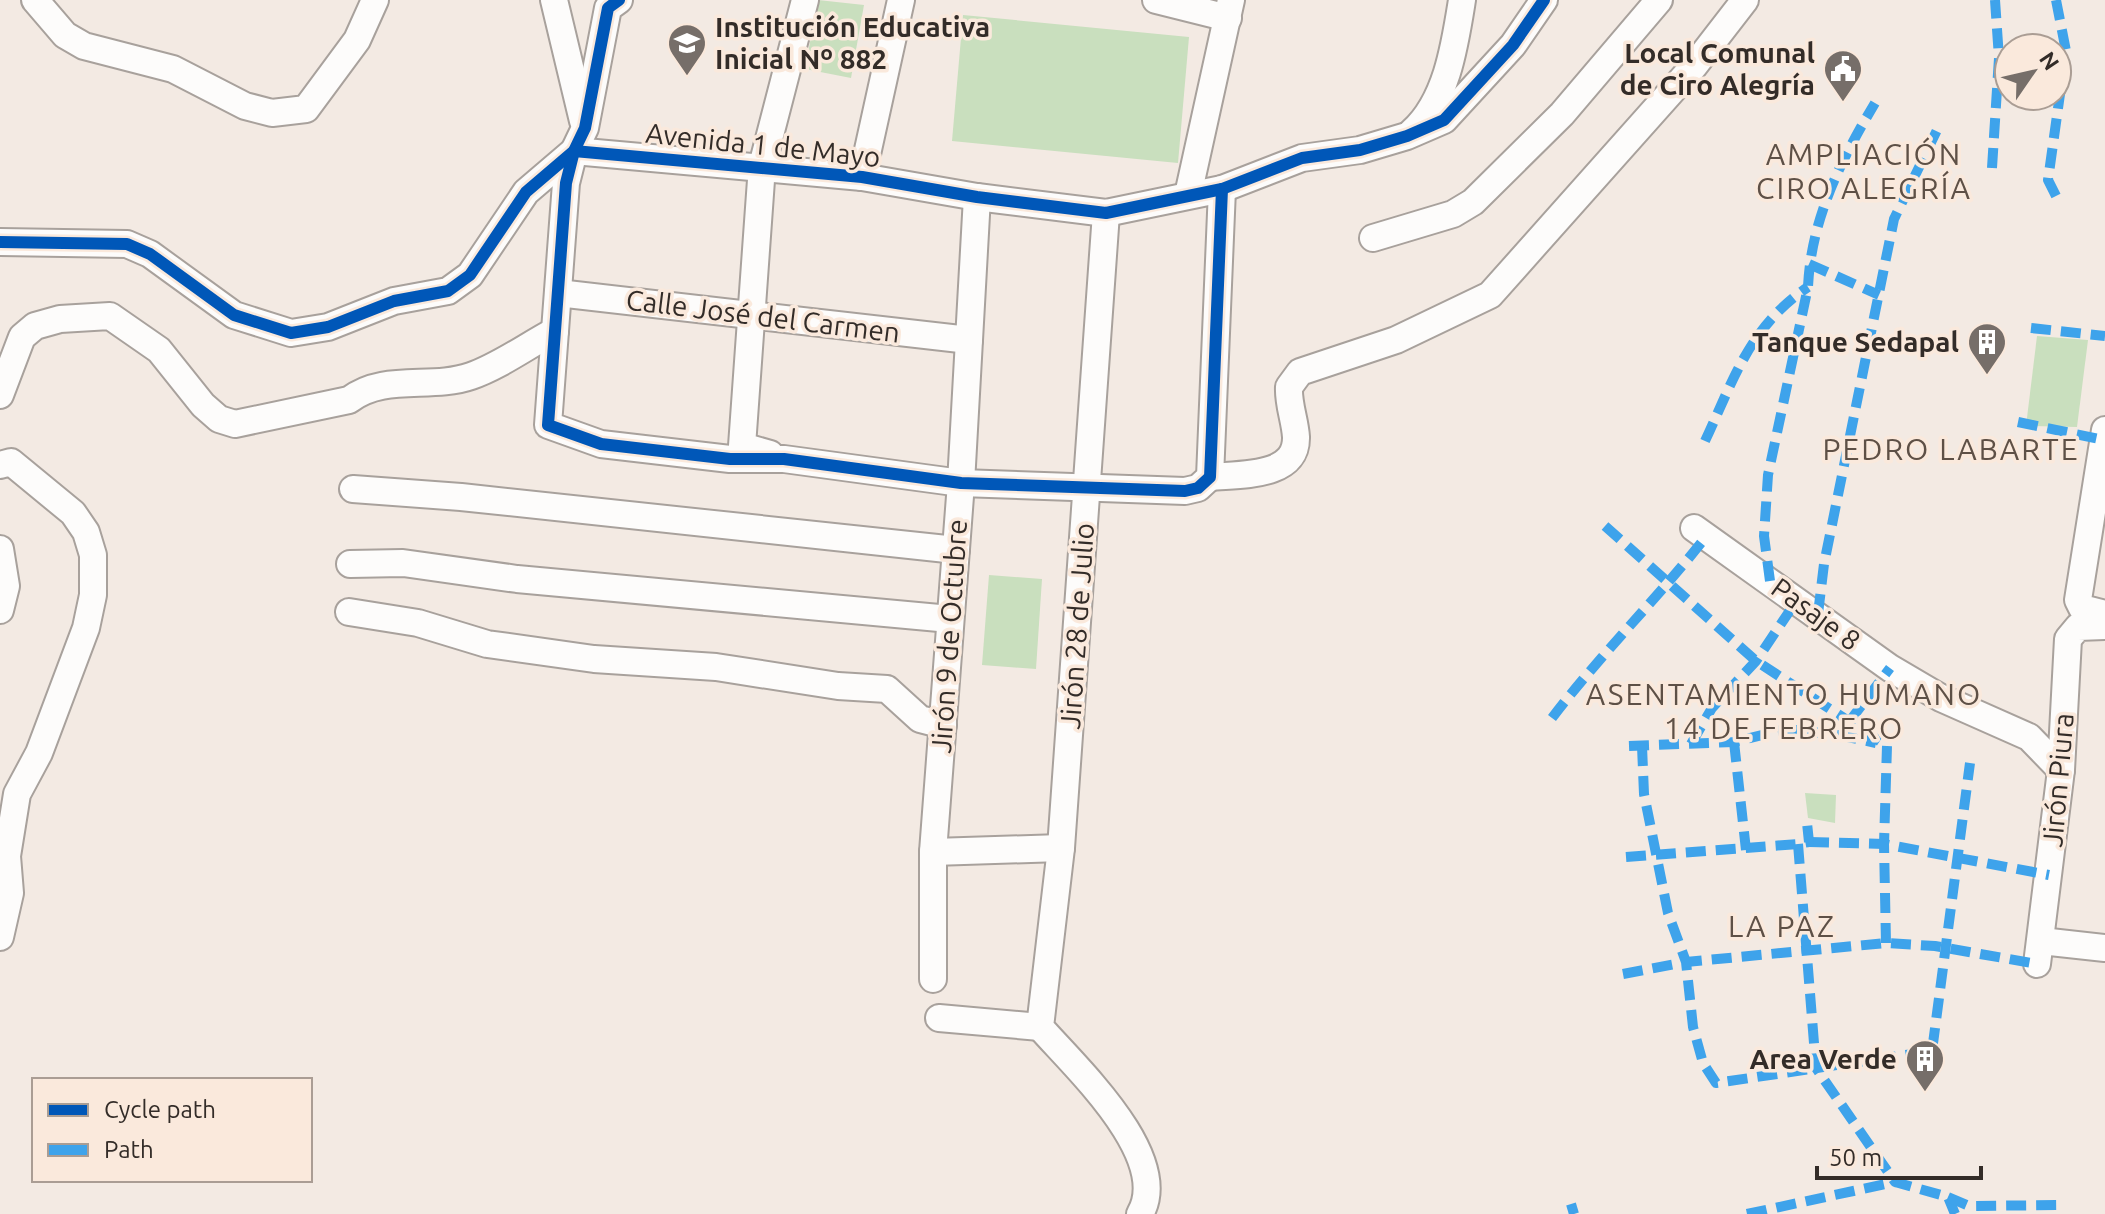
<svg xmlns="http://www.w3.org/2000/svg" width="2105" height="1214" viewBox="0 0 2105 1214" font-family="Ubuntu,sans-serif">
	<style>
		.green { fill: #c9dfbe }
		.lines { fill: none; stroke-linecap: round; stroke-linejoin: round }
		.minor-casing { stroke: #a8a19c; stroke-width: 30 }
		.minor { stroke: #fdfcfb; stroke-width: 26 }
		.quiet { stroke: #3ea3eb; stroke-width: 10; stroke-dasharray: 20 10; stroke-linecap: butt }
		.cycleway-casing { stroke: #fae9dc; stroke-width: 17 }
		.cycleway { stroke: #0057b8; stroke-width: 12 }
		.labels { text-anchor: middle; stroke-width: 7; stroke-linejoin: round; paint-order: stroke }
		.poi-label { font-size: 28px; font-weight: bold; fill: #332c28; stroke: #fae9dc; text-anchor: end }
		.street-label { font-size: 28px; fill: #332c28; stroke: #fae9dc }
		.neighbourhood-label { font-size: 30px; letter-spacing: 2px; fill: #5e5046; stroke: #fae9dc }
	</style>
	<rect width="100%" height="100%" fill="#f3eae3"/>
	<g class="green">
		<polygon points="818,0 864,5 851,78 805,69"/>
		<polygon points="963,15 1189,37 1178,163 952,141"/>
		<polygon points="2037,336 2088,340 2077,427 2026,426"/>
		<polygon points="989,575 1042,579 1036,669 982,665"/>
		<polygon points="1805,793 1836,795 1835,823 1808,818"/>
	</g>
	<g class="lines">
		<defs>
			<g id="minor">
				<polyline points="35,0 65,35 84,46 173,69 245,106 272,113 306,109 357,40 375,0"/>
				<polyline points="554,0 583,121"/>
				<polyline points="619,0 608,8 585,128 574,151 566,183 548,425 601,444 730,459 784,459 961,483 1185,491 1198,488 1210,477 1222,189"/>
				<polyline points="1156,0 1228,18"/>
				<path d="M1412,132C1447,101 1455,44 1462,0"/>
				<polyline points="862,177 901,0"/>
				<polyline points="1188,195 1231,0"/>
				<path d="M1106,213L1061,848L1040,1027C1075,1067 1173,1157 1140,1214"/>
				<polyline points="1373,238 1453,214 1473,202 1562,114 1659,0"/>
				<polyline points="0,242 127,244 150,254 234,315 291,333 328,327 394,301 448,291 470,275 526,192 574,151 862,177 977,197 1106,213 1222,189 1302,158 1360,150 1407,136 1444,120 1513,45 1544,0"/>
				<polyline points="558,293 969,340"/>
				<path d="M0,395L22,337L35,326L60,319L110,316L159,350L203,405L219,419L235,424L349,400C384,373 431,390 471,376C500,366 528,345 555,331"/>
				<polyline points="2105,430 2078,600 2082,608 2105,614"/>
				<polyline points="770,454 742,446 762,166 805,0"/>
				<polyline points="0,465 11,462 73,513 86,532 93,555 93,595 86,628 39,753 17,794 7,856 10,893 0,937"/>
				<path d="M1210,477C1240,474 1297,478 1296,437C1295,420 1288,404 1289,387L1300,372L1396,340L1490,295L1694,66L1745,0"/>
				<polyline points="353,489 461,497 956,550"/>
				<polyline points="1694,528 1890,668 1941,698 2029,737 2061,770"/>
				<polyline points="0,549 6,586 0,610"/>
				<polyline points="350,564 403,563 517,579 950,619"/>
				<polyline points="349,612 418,623 487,644 594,659 716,667 838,686 887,689 920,719 943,725"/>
				<polyline points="933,852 1061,848"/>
				<polyline points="2041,941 2105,948"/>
				<polyline points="2037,964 2061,770 2068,639 2078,627 2105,626"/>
				<polyline points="933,979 933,852 961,483 977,197"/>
				<polyline points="939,1018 1040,1027"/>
			</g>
		</defs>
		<use href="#minor" class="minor-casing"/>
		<use href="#minor" class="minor"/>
		<g class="quiet">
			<polyline points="1992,168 1999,58 1995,0"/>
			<polyline points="2056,196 2048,180 2066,51 2056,0"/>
			<polyline points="1809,264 1879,295"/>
			<polyline points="2031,328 2105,336"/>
			<polyline points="2018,422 2104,440"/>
			<path d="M1705,441C1734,379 1749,327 1808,287"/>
			<polyline points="1605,526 1756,661 1887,746"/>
			<path d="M1770,581L1764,536L1768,475L1808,287C1811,219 1841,160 1875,103"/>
			<polyline points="1818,614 1824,564 1894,219 1938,128"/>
			<path d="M1552,718C1600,655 1656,600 1705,538"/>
			<polyline points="1849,722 1890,668"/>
			<polyline points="1734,742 1746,850"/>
			<polyline points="1691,744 1712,708 1756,661 1797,600"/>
			<polyline points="1629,746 1734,742 1786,729 1838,735 1876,743"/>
			<polyline points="1642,746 1644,794 1668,913 1686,962 1693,1027 1703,1063 1716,1083 1932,1051 1970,763"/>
			<polyline points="1809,842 1884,844 2049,875"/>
			<polyline points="1798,844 1816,1068 1895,1182 1948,1197 1955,1214"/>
			<polyline points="1626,857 1798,844 1809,842 1807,823"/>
			<polyline points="1886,943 1884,844 1887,746"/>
			<polyline points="1623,974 1686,962 1886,943 1935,946 2037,964"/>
			<polyline points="1948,1197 1969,1206 2063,1205"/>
			<polyline points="1571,1204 1574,1214"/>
			<polyline points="1747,1214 1895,1182"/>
		</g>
		<defs>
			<g id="cycleway">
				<polyline points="619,0 608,8 585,128 574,151 566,183 548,425 601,444 730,459 784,459 961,483 1185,491 1198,488 1210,477 1222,189"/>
				<polyline points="0,242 127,244 150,254 234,315 291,333 328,327 394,301 448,291 470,275 526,192 574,151 862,177 977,197 1106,213 1222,189 1302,158 1360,150 1407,136 1444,120 1513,45 1544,0"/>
			</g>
		</defs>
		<use href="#cycleway" class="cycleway-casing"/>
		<use href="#cycleway" class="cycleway"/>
	</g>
	<defs>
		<symbol id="school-pin" viewBox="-11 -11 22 30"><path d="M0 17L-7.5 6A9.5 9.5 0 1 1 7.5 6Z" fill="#766e69" stroke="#fae9dc"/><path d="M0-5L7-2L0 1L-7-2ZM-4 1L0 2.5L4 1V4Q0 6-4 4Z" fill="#fff"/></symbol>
		<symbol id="civic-pin" viewBox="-11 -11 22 30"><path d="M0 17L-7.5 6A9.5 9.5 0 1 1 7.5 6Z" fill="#766e69" stroke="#fae9dc"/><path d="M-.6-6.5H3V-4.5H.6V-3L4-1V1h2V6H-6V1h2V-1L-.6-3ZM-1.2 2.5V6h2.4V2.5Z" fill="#fff"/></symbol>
		<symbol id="building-pin" viewBox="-11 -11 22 30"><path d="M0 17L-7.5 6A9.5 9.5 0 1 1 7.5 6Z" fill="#766e69" stroke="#fae9dc"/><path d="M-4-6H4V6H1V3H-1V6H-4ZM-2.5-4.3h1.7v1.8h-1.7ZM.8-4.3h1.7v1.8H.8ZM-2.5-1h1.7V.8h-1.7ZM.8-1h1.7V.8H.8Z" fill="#fff"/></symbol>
	</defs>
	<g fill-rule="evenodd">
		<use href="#school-pin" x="665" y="21" width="44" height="60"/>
		<use href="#civic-pin" x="1821" y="47" width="44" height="60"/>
		<use href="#building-pin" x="1965" y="320" width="44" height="60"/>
		<use href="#building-pin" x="1903" y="1037" width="44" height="60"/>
	</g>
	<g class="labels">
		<g class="poi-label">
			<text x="715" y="37" text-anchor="start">Institución Educativa<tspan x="715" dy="32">Inicial Nº 882</tspan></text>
			<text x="1815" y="63">Local Comunal<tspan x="1815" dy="32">de Ciro Alegría</tspan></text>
			<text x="1959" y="352">Tanque Sedapal</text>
			<text x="1897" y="1069">Area Verde</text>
		</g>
		<g class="street-label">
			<text transform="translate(763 145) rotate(6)" y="10">Avenida 1 de Mayo</text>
			<text transform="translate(763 316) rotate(7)" y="10">Calle José del Carmen</text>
			<text transform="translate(1816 614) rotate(36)" y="10">Pasaje 8</text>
			<text transform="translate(1077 626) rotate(-86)" y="10">Jirón 28 de Julio</text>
			<text transform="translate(949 636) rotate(-86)" y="10">Jirón 9 de Octubre</text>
			<text transform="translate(2058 780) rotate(-85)" y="10">Jirón Piura</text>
		</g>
		<g class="neighbourhood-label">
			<text x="1864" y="165">AMPLIACIÓN<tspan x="1864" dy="34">CIRO ALEGRÍA</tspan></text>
			<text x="1951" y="460">PEDRO LABARTE</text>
			<text x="1784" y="705">ASENTAMIENTO HUMANO<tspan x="1784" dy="34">14 DE FEBRERO</tspan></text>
			<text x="1782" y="937">LA PAZ</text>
		</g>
	</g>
	<rect x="32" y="1078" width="280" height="104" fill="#fae9dc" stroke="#aa9d94" stroke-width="2"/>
	<rect x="48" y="1104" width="40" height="12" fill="#0057b8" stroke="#aa9d94" stroke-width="2"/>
	<text x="104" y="1118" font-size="24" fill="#332c28">Cycle path</text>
	<rect x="48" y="1144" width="40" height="12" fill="#3ea3eb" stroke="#aa9d94" stroke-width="2"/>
	<text x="104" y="1158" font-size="24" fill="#332c28">Path</text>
	<g transform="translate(2033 72) rotate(56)"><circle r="38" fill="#fae9dc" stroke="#aa9d94" stroke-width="2"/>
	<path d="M0-6L14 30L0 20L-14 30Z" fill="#766e69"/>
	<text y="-12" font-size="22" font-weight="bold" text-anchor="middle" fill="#332c28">N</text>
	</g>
	<path d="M1817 1166v12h164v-12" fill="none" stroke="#332c28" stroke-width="4"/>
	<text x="1829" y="1166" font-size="24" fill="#332c28" stroke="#fae9dc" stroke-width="6" paint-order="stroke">50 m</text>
</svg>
